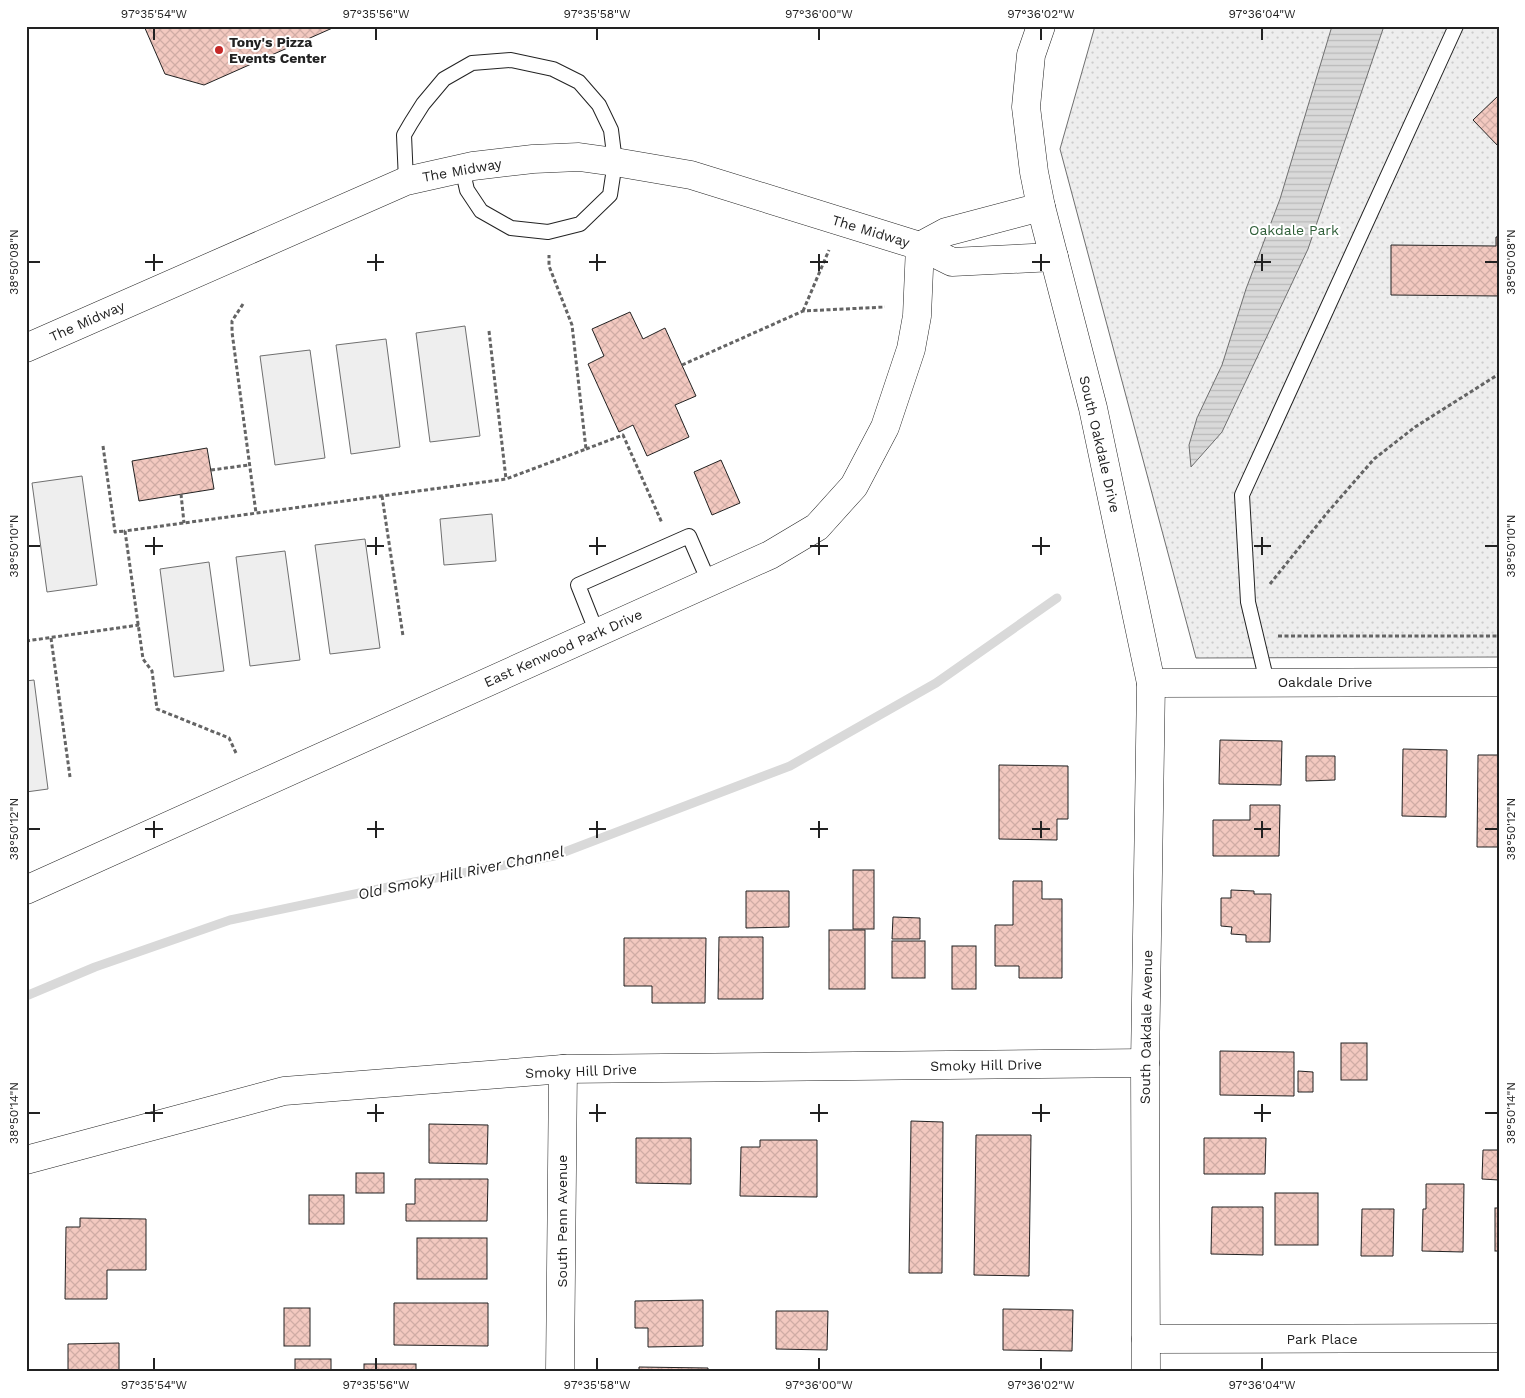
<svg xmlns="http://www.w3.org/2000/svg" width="1525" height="1398" viewBox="0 0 1525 1398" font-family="'Work Sans',sans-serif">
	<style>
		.green { fill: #eee; stroke: #6f6f6f }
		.park { fill: url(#park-dots); stroke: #6f6f6f }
		.water { fill: url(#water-rules); stroke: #6f6f6f }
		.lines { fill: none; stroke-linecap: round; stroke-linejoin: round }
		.stream { stroke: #d9d9d9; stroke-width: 9 }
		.building { fill: url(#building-cross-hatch); stroke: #222 }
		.lane-casing { stroke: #222; stroke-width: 16 }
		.street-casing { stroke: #222; stroke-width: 29 }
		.secondary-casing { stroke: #222; stroke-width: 29 }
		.path { stroke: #646464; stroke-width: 3; stroke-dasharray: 4 2.5; stroke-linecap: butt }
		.lane { stroke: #fff; stroke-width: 14 }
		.street { stroke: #fff; stroke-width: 28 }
		.secondary { stroke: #fff; stroke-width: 28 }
		.ticks { fill: none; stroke: #222; stroke-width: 2 }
		.poi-dot { fill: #c62828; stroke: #fff; stroke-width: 2 }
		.labels { text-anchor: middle; stroke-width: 4; stroke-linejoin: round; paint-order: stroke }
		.poi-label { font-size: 14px; font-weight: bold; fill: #222; stroke: #fff; text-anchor: start }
		.street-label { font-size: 14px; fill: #222; stroke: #fff }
		.park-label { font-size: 14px; fill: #2f5e38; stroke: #fff }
		.water-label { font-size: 15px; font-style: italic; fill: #222; stroke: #fff }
		.neatline { fill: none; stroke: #222; stroke-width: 2 }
		.ticks-label { font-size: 12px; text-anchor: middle; fill: #222 }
	</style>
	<defs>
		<pattern id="park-dots" width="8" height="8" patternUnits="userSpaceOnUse" patternTransform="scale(1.25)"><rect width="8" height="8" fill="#eee"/><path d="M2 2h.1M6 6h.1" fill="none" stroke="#ccc" stroke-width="1.8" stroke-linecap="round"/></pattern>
		<pattern id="water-rules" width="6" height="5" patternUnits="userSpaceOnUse" patternTransform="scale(1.25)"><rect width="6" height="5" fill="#d9d9d9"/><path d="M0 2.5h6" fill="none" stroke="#bababa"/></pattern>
		<pattern id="building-cross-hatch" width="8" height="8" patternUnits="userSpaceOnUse" patternTransform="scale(1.25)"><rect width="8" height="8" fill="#f3c9c0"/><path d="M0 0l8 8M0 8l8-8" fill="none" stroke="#d0aca5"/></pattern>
	</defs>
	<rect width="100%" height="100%" fill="#fff"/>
	<g class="green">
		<polygon points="465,326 480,436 430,442 416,333"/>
		<polygon points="386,339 400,447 351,454 336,345"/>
		<polygon points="310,350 325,458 275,465 260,356"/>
		<polygon points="82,476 97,585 47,592 32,483"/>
		<polygon points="492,514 496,561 444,565 440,519"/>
		<polygon points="365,539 380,648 330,654 315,545"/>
		<polygon points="285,551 300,660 250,666 236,557"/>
		<polygon points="209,562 224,671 174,677 160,569"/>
		<polygon points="34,680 48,789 26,792 26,681"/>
	</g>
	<polygon class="park" points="1095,26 1499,26 1499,657 1196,658 1060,149"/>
	<polygon class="water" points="1332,26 1384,26 1308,249 1222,432 1191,467 1189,445 1197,418 1222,365 1246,289 1280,199"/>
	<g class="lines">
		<polyline class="stream" points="26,996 95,967 230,920 393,886 554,856 790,766 936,683 1057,598"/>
	</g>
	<g class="building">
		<polygon points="144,26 337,26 204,85 165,74"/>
		<polygon points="1499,95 1499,147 1473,120"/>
		<polygon points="1496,237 1499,237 1499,296 1391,295 1391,245 1496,246"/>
		<polygon points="630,312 643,339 665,328 696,396 675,405 689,437 647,456 633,425 619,432 588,364 604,356 592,329"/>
		<polygon points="207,448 214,489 139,501 132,461"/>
		<polygon points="721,460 740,503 712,515 694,472"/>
		<polygon points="1220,740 1282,741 1281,785 1219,784"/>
		<polygon points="1403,749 1447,750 1446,817 1402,816"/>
		<polygon points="1478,755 1499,755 1499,847 1477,847"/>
		<polygon points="1306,756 1335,756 1335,780 1306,781"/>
		<polygon points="999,765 1068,766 1068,819 1057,819 1057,840 999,839"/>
		<polygon points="1250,805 1280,805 1279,856 1213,856 1213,820 1250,820"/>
		<rect x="853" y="870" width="21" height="59"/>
		<polygon points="1013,881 1042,881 1042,899 1062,899 1062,978 1019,978 1019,966 995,966 995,925 1013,925"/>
		<polygon points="1231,890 1254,891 1254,894 1271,894 1270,942 1246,942 1246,935 1231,934 1232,927 1221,926 1221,898 1231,898"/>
		<polygon points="746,891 789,891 789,927 746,928"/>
		<polygon points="893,917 920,918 920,939 892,939"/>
		<rect x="829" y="930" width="36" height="59"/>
		<polygon points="719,937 763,937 763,999 718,999"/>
		<polygon points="624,938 706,938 705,1003 652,1003 652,986 624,986"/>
		<rect x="892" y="941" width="33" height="37"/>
		<rect x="952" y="946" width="24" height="43"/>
		<rect x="1341" y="1043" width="26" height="37"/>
		<polygon points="1220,1051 1294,1052 1294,1096 1220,1095"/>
		<polygon points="1298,1071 1313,1072 1313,1092 1298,1092"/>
		<polygon points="911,1121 943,1122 942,1273 909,1273"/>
		<polygon points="429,1124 488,1125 487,1164 429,1163"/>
		<polygon points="976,1135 1031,1135 1029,1276 974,1275"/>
		<polygon points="636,1138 691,1138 691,1184 636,1183"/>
		<polygon points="1204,1138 1266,1138 1265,1174 1204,1174"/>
		<polygon points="760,1140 817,1140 817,1197 740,1196 741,1147 760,1147"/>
		<polygon points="1483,1150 1499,1150 1499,1180 1482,1179"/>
		<rect x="356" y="1173" width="28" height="20"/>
		<polygon points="415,1179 488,1179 487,1221 406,1221 406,1204 415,1204"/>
		<polygon points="1426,1184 1464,1184 1463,1252 1422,1251 1423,1209 1426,1209"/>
		<rect x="1275" y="1193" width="43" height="52"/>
		<rect x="309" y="1195" width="35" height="29"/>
		<polygon points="1212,1207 1263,1207 1263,1255 1211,1254"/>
		<rect x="1495" y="1208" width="4" height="43"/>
		<polygon points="1362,1209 1394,1209 1393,1256 1361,1256"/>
		<polygon points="80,1218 146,1219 146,1270 107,1270 107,1299 65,1299 66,1227 80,1227"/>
		<rect x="417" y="1238" width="70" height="41"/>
		<polygon points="703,1300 703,1346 648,1347 648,1328 635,1328 635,1301"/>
		<polygon points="394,1303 488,1303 488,1346 394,1345"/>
		<rect x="284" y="1308" width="26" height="38"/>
		<polygon points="1003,1309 1073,1310 1072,1351 1003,1350"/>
		<polygon points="776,1311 828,1311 827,1350 776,1349"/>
		<polygon points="119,1343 119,1372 68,1372 68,1344"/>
		<rect x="295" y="1359" width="36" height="13"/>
		<rect x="364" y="1364" width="52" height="8"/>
		<polygon points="639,1367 708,1368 708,1372 639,1372"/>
	</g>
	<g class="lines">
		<defs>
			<g id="lane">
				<polyline points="406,181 404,135 411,123 423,104 444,79 472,63 511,60 553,69 579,82 599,105 611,130 615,162 610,195 580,224 548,232 511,228 481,211 467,190 462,168"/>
				<polyline points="597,633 578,585 689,536 709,582"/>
				<polyline points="1267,682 1248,602 1242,495 1456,26"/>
			</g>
			<g id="street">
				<polyline points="920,246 946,232 1041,207"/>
				<polyline points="26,348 406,181 473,166 533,159 579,157 615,162 691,175 920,246 952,262 1054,257"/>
				<polyline points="1151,683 1499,682"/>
				<polyline points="26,890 770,555 817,527 854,486 885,427 911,349 917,316 920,246"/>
				<polyline points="26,1160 284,1091 563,1069 1145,1063"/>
				<polyline points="1146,1339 1499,1338"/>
				<polyline points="560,1372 563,1069"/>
			</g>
			<polyline id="secondary" points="1041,26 1031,55 1026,107 1034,172 1041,207 1093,408 1151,683 1145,1063 1146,1372"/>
		</defs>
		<use href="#lane" class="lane-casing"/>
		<use href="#street" class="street-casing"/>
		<use href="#secondary" class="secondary-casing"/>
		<g class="path">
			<polyline points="243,304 232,321 232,332 256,513"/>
			<polyline points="803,311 829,250"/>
			<polyline points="489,331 506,479"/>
			<polyline points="682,365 803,311 885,307"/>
			<polyline points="103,446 115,532 125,531"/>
			<polyline points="586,449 623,435 662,523"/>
			<polyline points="211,470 249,465"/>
			<polyline points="181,494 184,523"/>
			<polyline points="382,496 403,636"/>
			<polyline points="1270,584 1327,513 1374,459 1415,427 1499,374"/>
			<polyline points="1278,636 1499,636"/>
			<polyline points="51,638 70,777"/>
			<polyline points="26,641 139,625"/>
			<polyline points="236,753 229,738 157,709 152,671 143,659 125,531 506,479 586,449 572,325 549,266 549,255"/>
		</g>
		<use href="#lane" class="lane"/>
		<use href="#street" class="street"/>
		<use href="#secondary" class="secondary"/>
	</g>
	<path class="ticks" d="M154,28V40M376,28V40M597,28V40M819,28V40M1041,28V40M1262,28V40M154,254V271M376,254V271M597,254V271M819,254V271M1041,254V271M1262,254V271M28,262H40M145,262H163M367,262H384M589,262H606M810,262H828M1032,262H1050M1254,262H1271M1485,262H1498M154,537V555M376,537V555M597,537V555M819,537V555M1041,537V555M1262,537V555M28,546H40M145,546H163M367,546H384M589,546H606M810,546H828M1032,546H1050M1254,546H1271M1485,546H1498M154,821V838M376,821V838M597,821V838M819,821V838M1041,821V838M1262,821V838M28,829H40M145,829H163M367,829H384M589,829H606M810,829H828M1032,829H1050M1254,829H1271M1485,829H1498M154,1104V1122M376,1104V1122M597,1104V1122M819,1104V1122M1041,1104V1122M1262,1104V1122M28,1113H40M145,1113H163M367,1113H384M589,1113H606M810,1113H828M1032,1113H1050M1254,1113H1271M1485,1113H1498M154,1358V1370M376,1358V1370M597,1358V1370M819,1358V1370M1041,1358V1370M1262,1358V1370"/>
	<circle class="poi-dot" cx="219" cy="50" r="5"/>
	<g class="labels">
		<g class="poi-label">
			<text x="229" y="47">Tony's Pizza<tspan x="229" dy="16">Events Center</tspan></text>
		</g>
		<g class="street-label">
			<text transform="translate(462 170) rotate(-10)" y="5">The Midway</text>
			<text transform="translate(871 231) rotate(17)" y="5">The Midway</text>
			<text transform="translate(87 321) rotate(-24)" y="5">The Midway</text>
			<text transform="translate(1100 444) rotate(77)" y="5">South Oakdale Drive</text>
			<text transform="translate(563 648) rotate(-24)" y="5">East Kenwood Park Drive</text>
			<text x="1325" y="687">Oakdale Drive</text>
			<text transform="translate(1146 1027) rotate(-89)" y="5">South Oakdale Avenue</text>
			<text transform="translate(986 1065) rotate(-1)" y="5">Smoky Hill Drive</text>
			<text transform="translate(581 1071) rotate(-2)" y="5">Smoky Hill Drive</text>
			<text transform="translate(562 1221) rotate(-90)" y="5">South Penn Avenue</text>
			<text x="1322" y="1344">Park Place</text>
		</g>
		<g class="park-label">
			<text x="1294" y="235">Oakdale Park</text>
		</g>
		<g class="water-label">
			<text transform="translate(461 873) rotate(-12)" y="5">Old Smoky Hill River Channel</text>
		</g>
	</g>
	<rect width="1525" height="1398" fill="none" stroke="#ffffff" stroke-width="55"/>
	<rect x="28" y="28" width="1470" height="1342" class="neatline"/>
	<g class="ticks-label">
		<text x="154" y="18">97°35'54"W</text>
		<text x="376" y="18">97°35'56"W</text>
		<text x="597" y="18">97°35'58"W</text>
		<text x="819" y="18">97°36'00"W</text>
		<text x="1041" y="18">97°36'02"W</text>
		<text x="1262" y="18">97°36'04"W</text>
		<text transform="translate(1511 262) rotate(-90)" y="4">38°50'08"N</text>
		<text transform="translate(14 262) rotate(-90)" y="4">38°50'08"N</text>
		<text transform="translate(1511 546) rotate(-90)" y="4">38°50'10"N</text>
		<text transform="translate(14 546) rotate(-90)" y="4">38°50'10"N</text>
		<text transform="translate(1511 829) rotate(-90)" y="4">38°50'12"N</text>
		<text transform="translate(14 829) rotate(-90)" y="4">38°50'12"N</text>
		<text transform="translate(1511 1113) rotate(-90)" y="4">38°50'14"N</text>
		<text transform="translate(14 1113) rotate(-90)" y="4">38°50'14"N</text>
		<text x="154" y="1389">97°35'54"W</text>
		<text x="376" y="1389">97°35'56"W</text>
		<text x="597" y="1389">97°35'58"W</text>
		<text x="819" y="1389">97°36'00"W</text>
		<text x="1041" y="1389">97°36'02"W</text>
		<text x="1262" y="1389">97°36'04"W</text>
	</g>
</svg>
